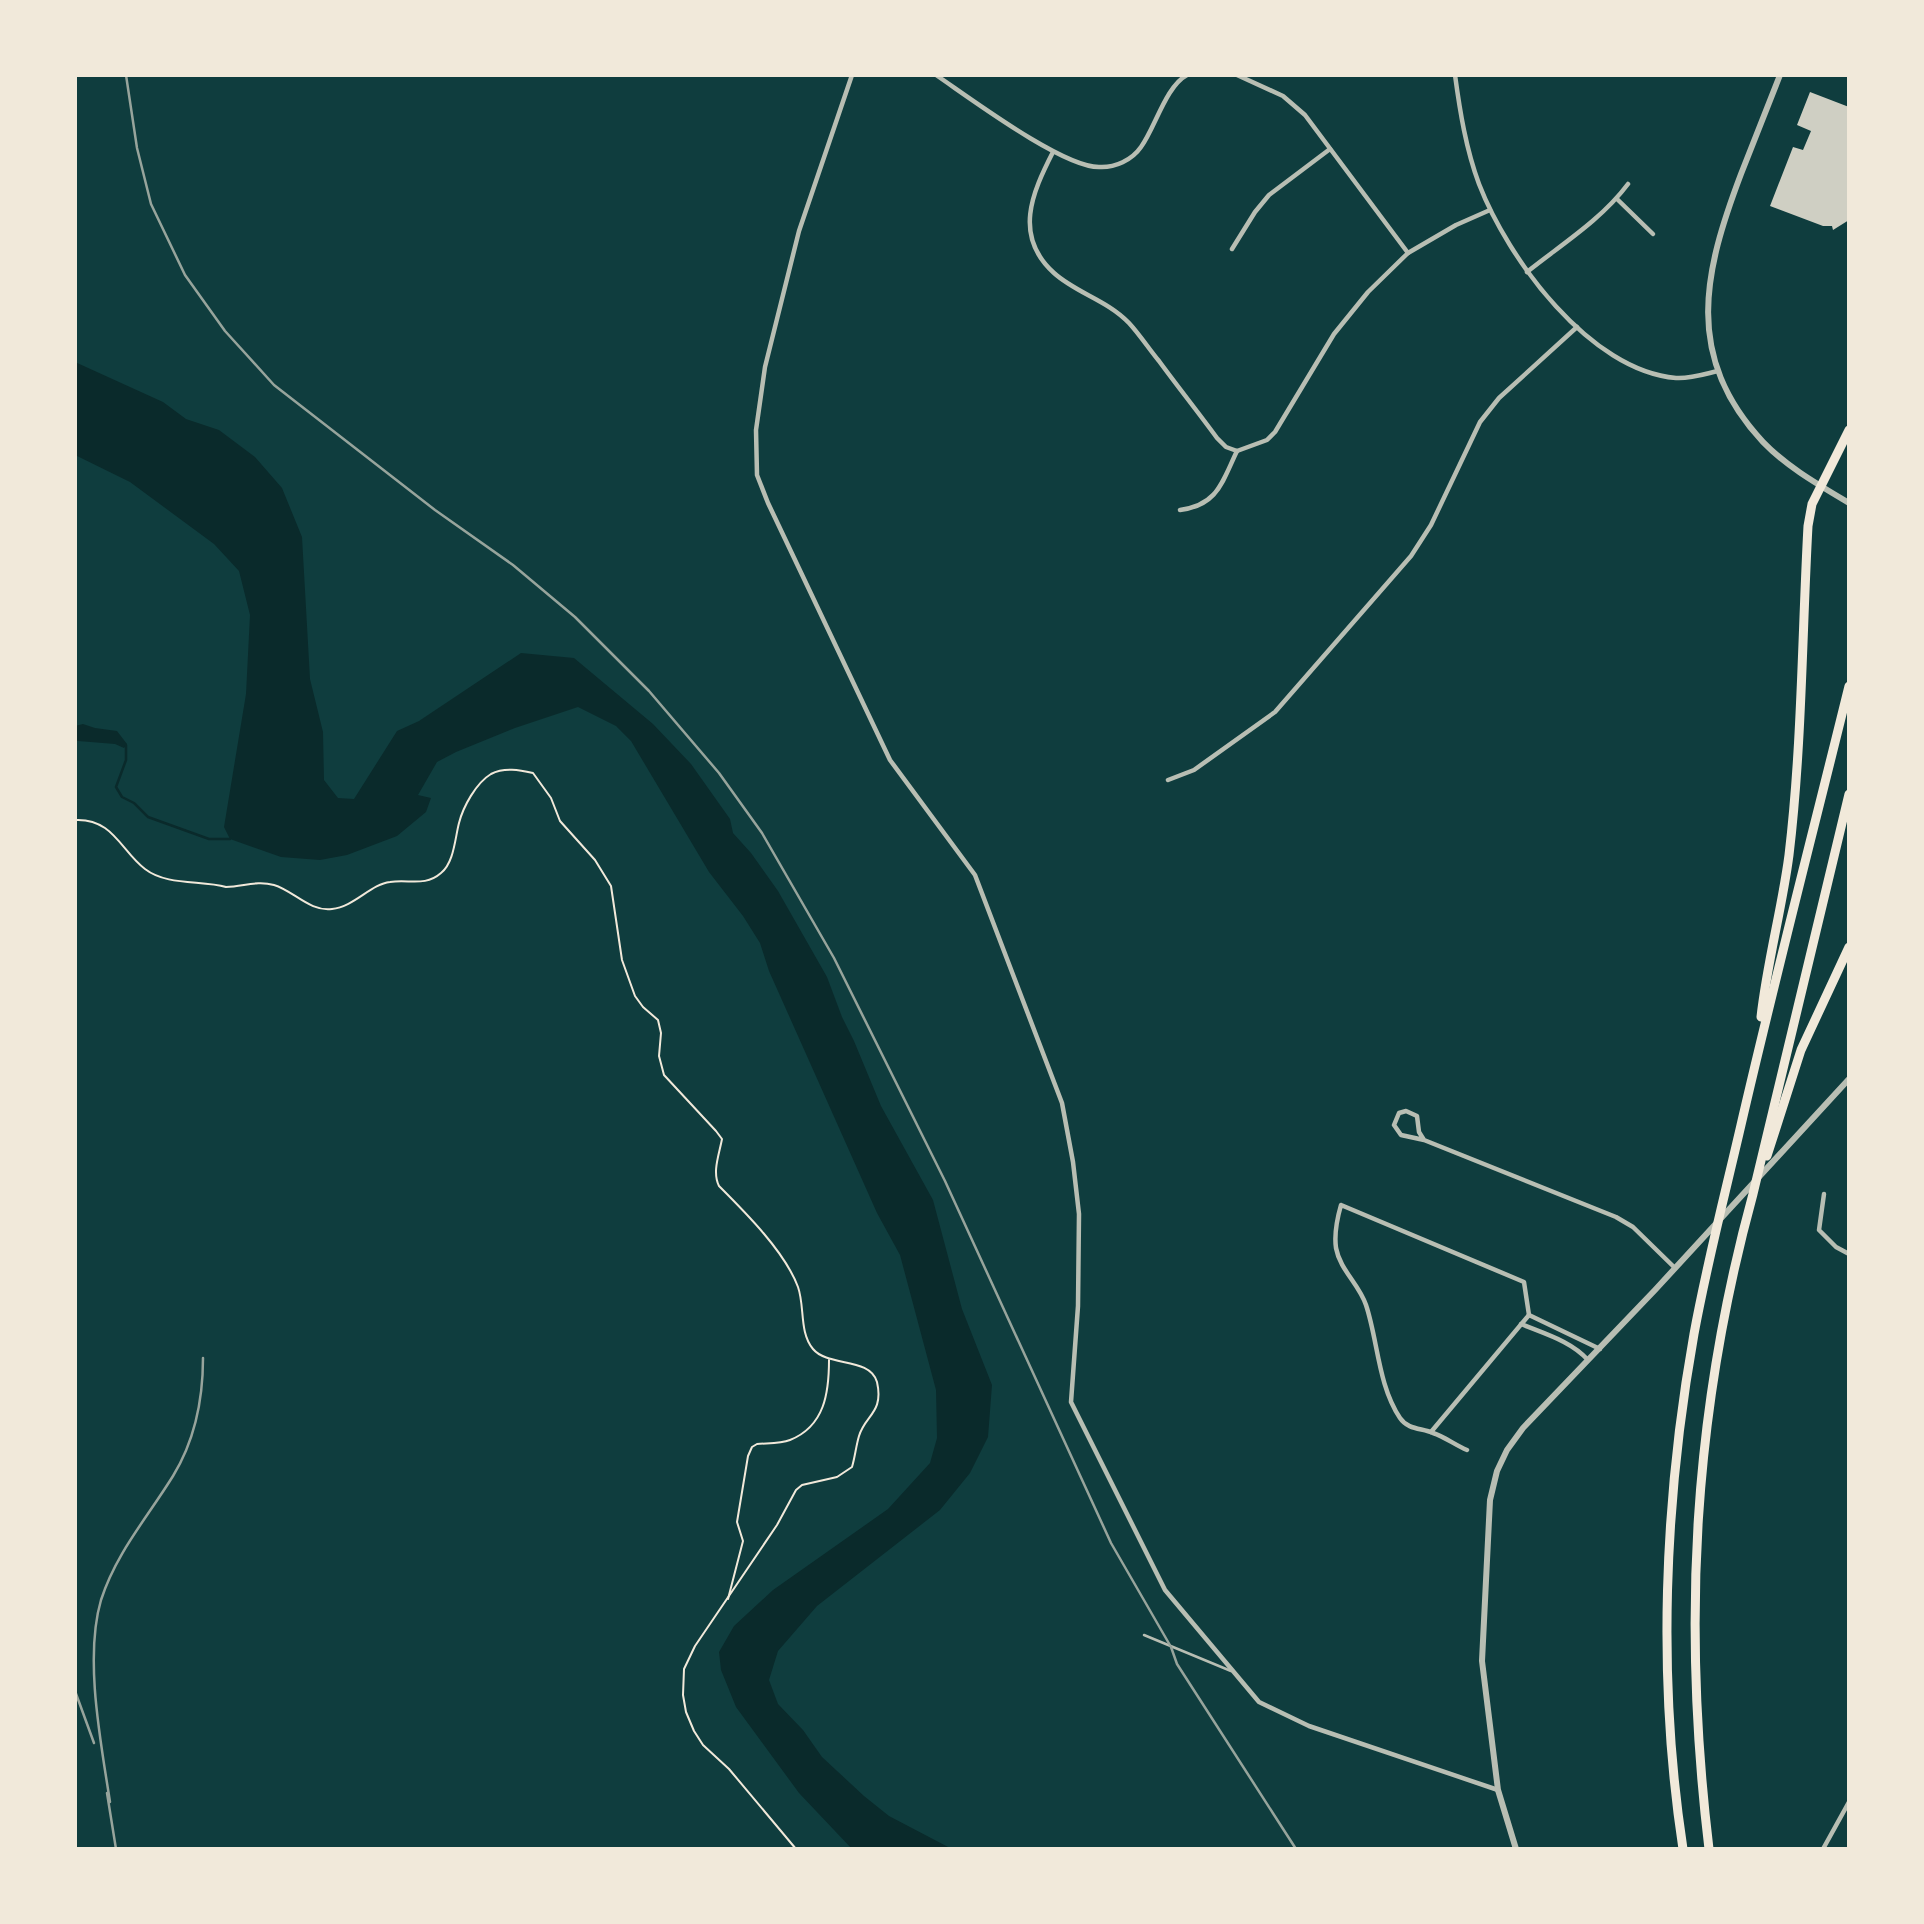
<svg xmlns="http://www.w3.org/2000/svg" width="1924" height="1924" viewBox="0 0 1924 1924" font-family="Overpass,sans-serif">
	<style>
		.water { fill: #0a2a2b }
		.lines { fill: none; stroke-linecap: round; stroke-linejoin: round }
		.stream { stroke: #0a2a2b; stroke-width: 2.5 }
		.building { fill: #cfcfc3 }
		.path { stroke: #f1e9da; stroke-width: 2 }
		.service { stroke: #b8beb3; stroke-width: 2.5 }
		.minor { stroke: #b8beb3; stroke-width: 4.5 }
		.tertiary { stroke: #b8beb3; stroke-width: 6 }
		.motorway { stroke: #f1e9da; stroke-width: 9 }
		.rail { stroke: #97a49c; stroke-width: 2.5 }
	</style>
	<rect width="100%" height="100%" fill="#0f3d3e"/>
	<g class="water">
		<polygon points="75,362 163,402 186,419 219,430 255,457 282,488 302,537 310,679 323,732 324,780 338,798 354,799 397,731 419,721 521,653 574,658 653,724 691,764 730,819 733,833 751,853 778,891 827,977 842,1017 854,1041 881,1106 933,1200 962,1309 992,1385 988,1437 970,1473 940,1510 817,1606 778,1651 769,1680 778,1704 803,1730 822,1757 864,1796 889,1816 952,1849 852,1849 799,1793 736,1707 721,1670 719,1652 734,1626 773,1590 888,1509 930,1463 937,1438 936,1390 900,1255 877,1213 769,971 760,943 743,916 709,872 631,741 616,726 578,707 515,728 456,752 437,762 418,795 431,798 426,812 397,836 347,855 320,860 281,857 230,839 224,827 246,694 250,615 239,571 214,544 130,482 75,455"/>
		<polygon points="83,724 95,728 117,731 127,744 124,748 115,744 78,741 75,740 75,726"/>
	</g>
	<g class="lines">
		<polyline class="stream" points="126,745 126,760 116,787 122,797 134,803 148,817 209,839 230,839"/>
	</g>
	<polygon class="building" points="1810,92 1849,107 1849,220 1833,230 1832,226 1823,226 1770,206 1793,147 1803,150 1811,131 1797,125"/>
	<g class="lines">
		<g class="path">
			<path d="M75,820C113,818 121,851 145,869C167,886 201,880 226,887C243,887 256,880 274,885C294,891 310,912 332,909C354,907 371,884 390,882C409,879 425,887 441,873C454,863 455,838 459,823C463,807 476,783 491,774C504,767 520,770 533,773L551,798L560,821L595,860L611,886L622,960L635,996L643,1007L658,1020L661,1033L659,1056L664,1075L716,1131L722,1139C719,1155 712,1172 719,1186C746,1213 785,1252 798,1287C805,1307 799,1332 813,1349C828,1367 870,1357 877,1382C884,1413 865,1415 859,1436C856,1446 855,1457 852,1467L837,1477L802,1485L796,1490L777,1525L695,1646L684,1669L683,1695L686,1712L694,1731L703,1745L729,1769L796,1849"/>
			<path d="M728,1599L743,1541L737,1522L748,1456L752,1447L757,1444C767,1443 780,1444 790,1440C825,1426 829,1392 829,1360"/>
		</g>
		<polyline class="service" points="1144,1635 1231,1671"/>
		<g class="minor">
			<polyline points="852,75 799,231 765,367 756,430 757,475 768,503 890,760 975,875 1062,1103 1073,1162 1079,1214 1078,1306 1071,1402 1165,1590 1259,1702 1309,1726 1498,1790"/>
			<path d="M936,75C970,98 1062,167 1099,167C1115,168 1132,160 1141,147C1155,128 1166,86 1187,75"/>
			<polyline points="1237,75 1283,96 1305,115 1408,253"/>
			<path d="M1455,75C1460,112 1466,149 1479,184C1508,259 1590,371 1676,378C1690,379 1705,374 1718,371"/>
			<path d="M1053,152C1032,193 1013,236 1054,273C1076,293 1107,300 1129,323C1140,335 1149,349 1159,361C1178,387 1198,412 1217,438L1226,447L1237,451"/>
			<polyline points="1617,199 1653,234"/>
			<polyline points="1232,249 1255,212 1269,195 1330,149"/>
			<path d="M1527,272C1562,244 1601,220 1628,184"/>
			<polyline points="1237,451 1267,440 1275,432 1334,334 1368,292 1408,253 1456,225 1490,210"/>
			<path d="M1180,510C1218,505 1222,482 1237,451"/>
			<polyline points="1168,780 1194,770 1275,712 1411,556 1431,525 1480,422 1499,398 1577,327"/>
			<polyline points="1424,1140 1419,1132 1417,1116 1406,1111 1399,1113 1394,1125 1401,1135 1424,1140 1616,1217 1633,1227 1675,1268"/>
			<polyline points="1824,1194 1819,1230 1836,1247 1849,1254"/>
			<polyline points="1529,1315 1600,1349"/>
			<path d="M1521,1324C1545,1334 1571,1341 1588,1360"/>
			<polyline points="1431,1432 1529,1315"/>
			<path d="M1467,1450C1455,1445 1445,1437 1433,1433C1422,1428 1408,1430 1400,1418C1378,1385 1378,1341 1366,1305C1359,1284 1340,1270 1336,1248C1334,1234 1337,1219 1341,1205L1524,1282L1529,1315"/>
			<polyline points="1823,1849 1849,1802"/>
		</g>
		<g class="tertiary">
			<path d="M1780,75C1767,108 1754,141 1741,174C1704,272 1683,356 1763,442C1787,467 1819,485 1849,503"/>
			<polyline points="1516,1849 1498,1790 1482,1661 1490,1500 1497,1471 1507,1450 1523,1428 1655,1290 1849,1079"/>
		</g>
		<g class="motorway">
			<path d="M1761,1017C1767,962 1782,909 1789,855C1802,746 1802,635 1808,526L1812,504L1849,430"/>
			<polyline points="1767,1156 1801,1050 1849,947"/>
			<path d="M1683,1849C1657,1679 1664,1502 1694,1334C1707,1263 1725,1194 1741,1125C1775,978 1813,832 1849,686"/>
			<path d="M1709,1849C1682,1624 1693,1413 1753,1194L1849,794"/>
		</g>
		<g class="rail">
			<polyline points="126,75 137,148 151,204 185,275 225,331 274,385 435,510 513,565 575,617 649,691 719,773 762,833 834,958 945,1181 1111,1543 1171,1647 1177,1664 1296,1849"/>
			<polyline points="75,1691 94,1743"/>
			<polyline points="107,1793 116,1849"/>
			<path d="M110,1802C101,1743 84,1658 101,1600C116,1553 147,1518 173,1476C195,1440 203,1400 203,1358"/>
		</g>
	</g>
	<rect width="1924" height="1924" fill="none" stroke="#f1e9da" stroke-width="154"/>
</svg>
